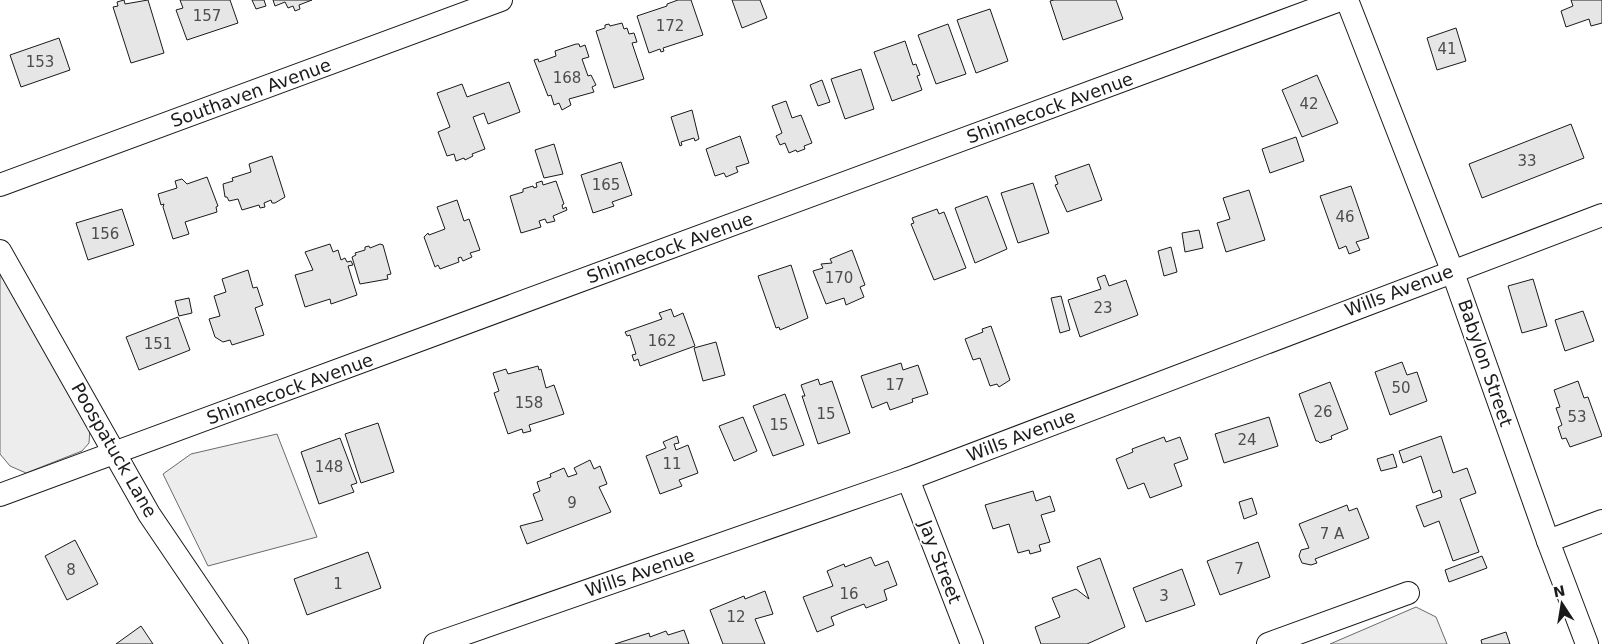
<svg xmlns="http://www.w3.org/2000/svg" width="1602" height="644" viewBox="0 0 1602 644" font-family="'DejaVu Sans',sans-serif">
	<style>
		.built { fill: #ededed; stroke: #6a6a6a }
		.building { fill: #e6e6e6; stroke: #1a1a1a }
		.lines { fill: none; stroke-linecap: round; stroke-linejoin: round }
		.street-casing { stroke: #1a1a1a; stroke-width: 24 }
		.street { stroke: #fff; stroke-width: 22 }
		.labels { text-anchor: middle; stroke-width: 4; stroke-linejoin: round; paint-order: stroke }
		.number-label { font-size: 15px; fill: #4d4d4d }
		.street-label { font-size: 18px; fill: #1a1a1a; stroke: #fff }
	</style>
	<rect width="100%" height="100%" fill="#fff"/>
	<g class="built">
		<polygon points="0,269 90,428 89,443 82,451 26,473 10,466 0,454"/>
		<polygon points="277,434 317,537 208,566 163,474 191,454"/>
		<polygon points="1416,607 1436,617 1447,644 1330,644"/>
	</g>
	<g class="building">
		<polygon points="124,0 125,4 148,0 164,53 131,63 113,7 118,6 117,2"/>
		<polygon points="180,0 230,0 238,23 187,40 176,10 183,8"/>
		<polygon points="252,0 264,0 266,6 256,9"/>
		<polygon points="273,0 312,0 299,5 300,9 295,11 293,6 288,8 285,2 275,6"/>
		<polygon points="678,0 691,0 703,35 663,48 664,51 661,52 660,49 649,53 637,16 667,6 667,4"/>
		<polygon points="732,0 760,0 767,18 742,28"/>
		<polygon points="1054,0 1116,0 1123,19 1063,40 1050,1"/>
		<polygon points="1571,0 1602,0 1602,23 1591,26 1589,19 1566,27 1561,11 1573,6"/>
		<polygon points="990,9 1008,61 976,73 957,20"/>
		<polygon points="622,23 624,29 627,28 629,34 634,33 637,42 632,43 644,79 614,88 596,31 605,28 605,25 609,24 610,26"/>
		<polygon points="948,24 966,74 936,84 918,35"/>
		<polygon points="1456,28 1466,61 1437,70 1427,38"/>
		<polygon points="59,38 70,70 21,87 10,55"/>
		<polygon points="905,41 913,65 916,64 920,75 917,76 922,90 892,101 874,52"/>
		<polygon points="576,44 579,44 580,47 585,45 589,57 582,59 588,76 591,75 596,85 592,87 594,92 569,99 571,105 562,110 559,103 554,105 551,95 548,96 534,60 538,59 539,62 556,56 555,51"/>
		<polygon points="861,69 874,109 845,119 831,79"/>
		<polygon points="1317,75 1338,123 1302,137 1282,90"/>
		<polygon points="822,80 830,102 818,106 810,85"/>
		<polygon points="509,82 520,112 488,124 484,113 473,117 485,149 472,154 473,156 465,160 464,158 456,161 454,154 447,156 438,132 450,127 437,93 462,84 467,97"/>
		<polygon points="786,101 792,118 801,115 812,143 804,146 805,149 797,152 796,150 789,153 785,143 780,145 776,136 782,133 772,106"/>
		<polygon points="692,110 699,139 695,141 694,138 681,142 682,145 680,146 671,117"/>
		<polygon points="1571,124 1584,158 1482,198 1469,164"/>
		<polygon points="740,136 749,163 736,167 738,172 726,177 724,173 715,176 706,149"/>
		<polygon points="1296,137 1304,161 1270,173 1262,149"/>
		<polygon points="554,144 563,174 544,178 535,150"/>
		<polygon points="272,156 285,197 275,203 272,203 271,200 264,203 265,207 260,208 259,205 242,210 238,199 229,201 227,197 225,197 223,184 233,181 232,178 251,172 249,164"/>
		<polygon points="621,162 632,195 612,202 614,206 593,213 581,175"/>
		<polygon points="1089,164 1102,200 1067,212 1055,185 1058,184 1055,176"/>
		<polygon points="207,177 218,206 216,207 217,212 185,222 189,234 173,239 163,207 164,204 161,205 158,194 177,188 175,181 182,179 187,184"/>
		<polygon points="542,181 543,185 556,181 564,204 562,205 563,209 566,207 567,210 553,216 555,221 547,223 545,219 539,221 541,227 521,233 510,196 523,192 523,189 533,186 534,188 537,187 536,183"/>
		<polygon points="1033,183 1049,233 1018,243 1001,193"/>
		<polygon points="1351,186 1369,238 1356,242 1360,250 1349,254 1346,246 1339,249 1320,196"/>
		<polygon points="1249,190 1265,240 1226,252 1217,223 1230,219 1223,198"/>
		<polygon points="987,196 1007,249 975,263 955,208"/>
		<polygon points="457,200 464,221 469,219 480,250 470,253 472,257 463,261 461,257 458,258 459,262 440,269 438,265 435,267 424,237 428,233 429,235 445,229 437,207"/>
		<polygon points="122,209 134,245 88,260 76,223"/>
		<polygon points="937,209 939,214 944,212 966,268 934,280 911,224 914,223 912,218"/>
		<polygon points="1199,230 1203,248 1185,252 1182,233"/>
		<polygon points="330,244 333,252 338,250 341,260 345,258 347,262 351,261 353,265 348,266 357,295 331,304 330,299 305,307 295,275 313,270 305,252"/>
		<polygon points="380,244 383,245 391,274 387,275 388,279 360,284 352,257 356,255 355,253 365,250 365,247 369,246 370,248"/>
		<polygon points="1171,247 1177,272 1164,276 1158,251"/>
		<polygon points="852,250 865,285 860,287 864,297 846,305 844,298 826,304 813,271 823,268 821,264 832,263 830,259"/>
		<polygon points="791,265 808,318 780,330 779,327 776,328 758,276"/>
		<polygon points="248,270 253,288 257,287 263,305 255,308 264,335 232,345 230,340 223,342 215,337 209,319 220,316 214,296 226,292 222,279"/>
		<polygon points="1105,275 1109,286 1126,280 1138,315 1080,337 1068,300 1101,289 1097,278"/>
		<polygon points="1533,279 1547,326 1522,333 1508,286"/>
		<polygon points="1061,296 1070,330 1060,333 1051,298"/>
		<polygon points="189,298 192,313 179,316 175,301"/>
		<polygon points="671,309 674,317 683,313 695,346 640,366 638,359 634,361 632,355 636,354 630,335 627,336 625,332 662,319 659,313"/>
		<polygon points="1583,311 1594,341 1565,351 1555,320"/>
		<polygon points="178,317 190,350 139,370 126,337"/>
		<polygon points="991,326 1010,380 999,387 997,384 990,386 980,358 973,360 965,339 983,332 982,329"/>
		<polygon points="716,342 725,375 703,381 694,348"/>
		<polygon points="1402,362 1407,375 1417,372 1427,401 1390,415 1375,372"/>
		<polygon points="901,363 903,370 918,365 928,394 912,399 913,402 890,410 887,402 872,408 861,376"/>
		<polygon points="538,366 539,370 541,369 546,388 554,385 564,414 529,425 531,431 523,433 522,429 508,434 494,393 499,391 493,373 506,369 508,374"/>
		<polygon points="818,379 820,385 832,381 850,433 818,444 802,396 805,396 801,385"/>
		<polygon points="1578,381 1584,398 1588,397 1602,436 1570,447 1566,438 1562,439 1558,427 1562,425 1556,408 1560,407 1554,390"/>
		<polygon points="1330,382 1348,429 1331,436 1332,439 1320,443 1318,441 1316,441 1299,394"/>
		<polygon points="785,394 804,445 773,456 753,406"/>
		<polygon points="743,417 757,451 734,461 719,426"/>
		<polygon points="1269,417 1278,446 1224,463 1215,434"/>
		<polygon points="378,423 394,472 361,483 345,434"/>
		<polygon points="677,436 679,443 674,444 676,450 688,445 698,473 679,480 682,486 660,494 646,456 666,448 663,442"/>
		<polygon points="1441,436 1453,473 1467,468 1476,493 1460,499 1479,552 1453,561 1439,521 1424,527 1416,506 1442,497 1440,490 1433,493 1421,456 1403,463 1399,451"/>
		<polygon points="1164,437 1166,442 1180,437 1188,459 1174,464 1182,486 1150,498 1144,483 1128,489 1116,459 1133,452 1132,449"/>
		<polygon points="340,438 357,483 351,485 354,492 319,504 301,452"/>
		<polygon points="1393,454 1397,467 1381,471 1377,459"/>
		<polygon points="590,460 594,469 600,466 607,484 599,487 611,512 527,544 520,526 543,520 533,494 540,491 537,482 551,477 550,474 564,468 568,477 577,474 574,468"/>
		<polygon points="1033,491 1036,501 1050,496 1055,511 1041,515 1050,542 1039,545 1041,551 1030,554 1029,550 1018,553 1009,524 993,529 985,505"/>
		<polygon points="1252,498 1257,514 1244,519 1239,502"/>
		<polygon points="1347,505 1349,511 1357,508 1369,538 1315,559 1317,563 1311,565 1302,563 1299,556 1301,550 1309,548 1299,524"/>
		<polygon points="75,540 98,584 67,600 45,556"/>
		<polygon points="1258,542 1270,577 1220,595 1207,561"/>
		<polygon points="368,552 381,588 307,615 294,579"/>
		<polygon points="1482,556 1487,568 1449,582 1445,570"/>
		<polygon points="871,557 875,566 888,561 897,585 884,590 887,600 866,608 864,604 848,610 831,617 834,625 817,632 803,597 833,586 827,571 844,564 845,567"/>
		<polygon points="1100,558 1125,627 1087,644 1041,644 1035,627 1060,617 1052,598 1076,589 1089,599 1077,567"/>
		<polygon points="1182,569 1195,605 1146,622 1133,588"/>
		<polygon points="765,591 773,614 755,619 765,644 723,644 710,610 744,596 745,599"/>
		<polygon points="141,626 153,644 116,644"/>
		<polygon points="684,630 689,644 615,644 649,633 650,637 666,631 668,635"/>
		<polygon points="1506,632 1510,644 1482,644 1481,640"/>
	</g>
	<g class="lines">
		<defs>
			<g id="street">
				<polyline points="1347,0 1452,270 1548,541 1587,644"/>
				<polyline points="0,185 501,0"/>
				<polyline points="0,251 149,514 237,644"/>
				<polyline points="908,479 972,644"/>
				<polyline points="0,495 1340,0"/>
				<polyline points="1548,541 1602,521"/>
				<polyline points="435,644 908,479 1602,215"/>
				<polyline points="1268,644 1408,593"/>
			</g>
		</defs>
		<use href="#street" class="street-casing"/>
		<use href="#street" class="street"/>
	</g>
	<g class="labels">
		<g class="number-label">
			<text x="207" y="21">157</text>
			<text x="670" y="31">172</text>
			<text x="1447" y="54">41</text>
			<text x="40" y="67">153</text>
			<text x="567" y="83">168</text>
			<text x="1309" y="109">42</text>
			<text x="1527" y="166">33</text>
			<text x="606" y="190">165</text>
			<text x="1345" y="222">46</text>
			<text x="105" y="239">156</text>
			<text x="839" y="283">170</text>
			<text x="1103" y="313">23</text>
			<text x="662" y="346">162</text>
			<text x="158" y="349">151</text>
			<text x="895" y="390">17</text>
			<text x="1401" y="393">50</text>
			<text x="529" y="408">158</text>
			<text x="1323" y="417">26</text>
			<text x="826" y="419">15</text>
			<text x="1577" y="422">53</text>
			<text x="779" y="430">15</text>
			<text x="1247" y="445">24</text>
			<text x="672" y="469">11</text>
			<text x="329" y="472">148</text>
			<text x="572" y="508">9</text>
			<text x="1332" y="539">7 A</text>
			<text x="1239" y="574">7</text>
			<text x="71" y="575">8</text>
			<text x="338" y="589">1</text>
			<text x="849" y="599">16</text>
			<text x="1164" y="601">3</text>
			<text x="736" y="622">12</text>
		</g>
		<g class="street-label">
			<text transform="translate(251 93) rotate(-20)" y="6">Southaven Avenue</text>
			<text transform="translate(1050 108) rotate(-20)" y="6">Shinnecock Avenue</text>
			<text transform="translate(670 248) rotate(-20)" y="6">Shinnecock Avenue</text>
			<text transform="translate(1399 291) rotate(-21)" y="6">Wills Avenue</text>
			<text transform="translate(1485 363) rotate(71)" y="6">Babylon Street</text>
			<text transform="translate(290 389) rotate(-20)" y="6">Shinnecock Avenue</text>
			<text transform="translate(1021 436) rotate(-21)" y="6">Wills Avenue</text>
			<text transform="translate(114 450) rotate(60)" y="6">Poospatuck Lane</text>
			<text transform="translate(940 562) rotate(69)" y="6">Jay Street</text>
			<text transform="translate(640 573) rotate(-19)" y="6">Wills Avenue</text>
		</g>
	</g>
	<g transform="translate(1562 604) rotate(348)" stroke="#ffffff" stroke-width="4" paint-order="stroke">
	<path d="M0-4L9 19L0 12L-9 19Z" fill="#1a1a1a"/>
	<text y="-8" font-size="14" font-weight="bold" text-anchor="middle" fill="#1a1a1a">N</text>
	</g>
</svg>
